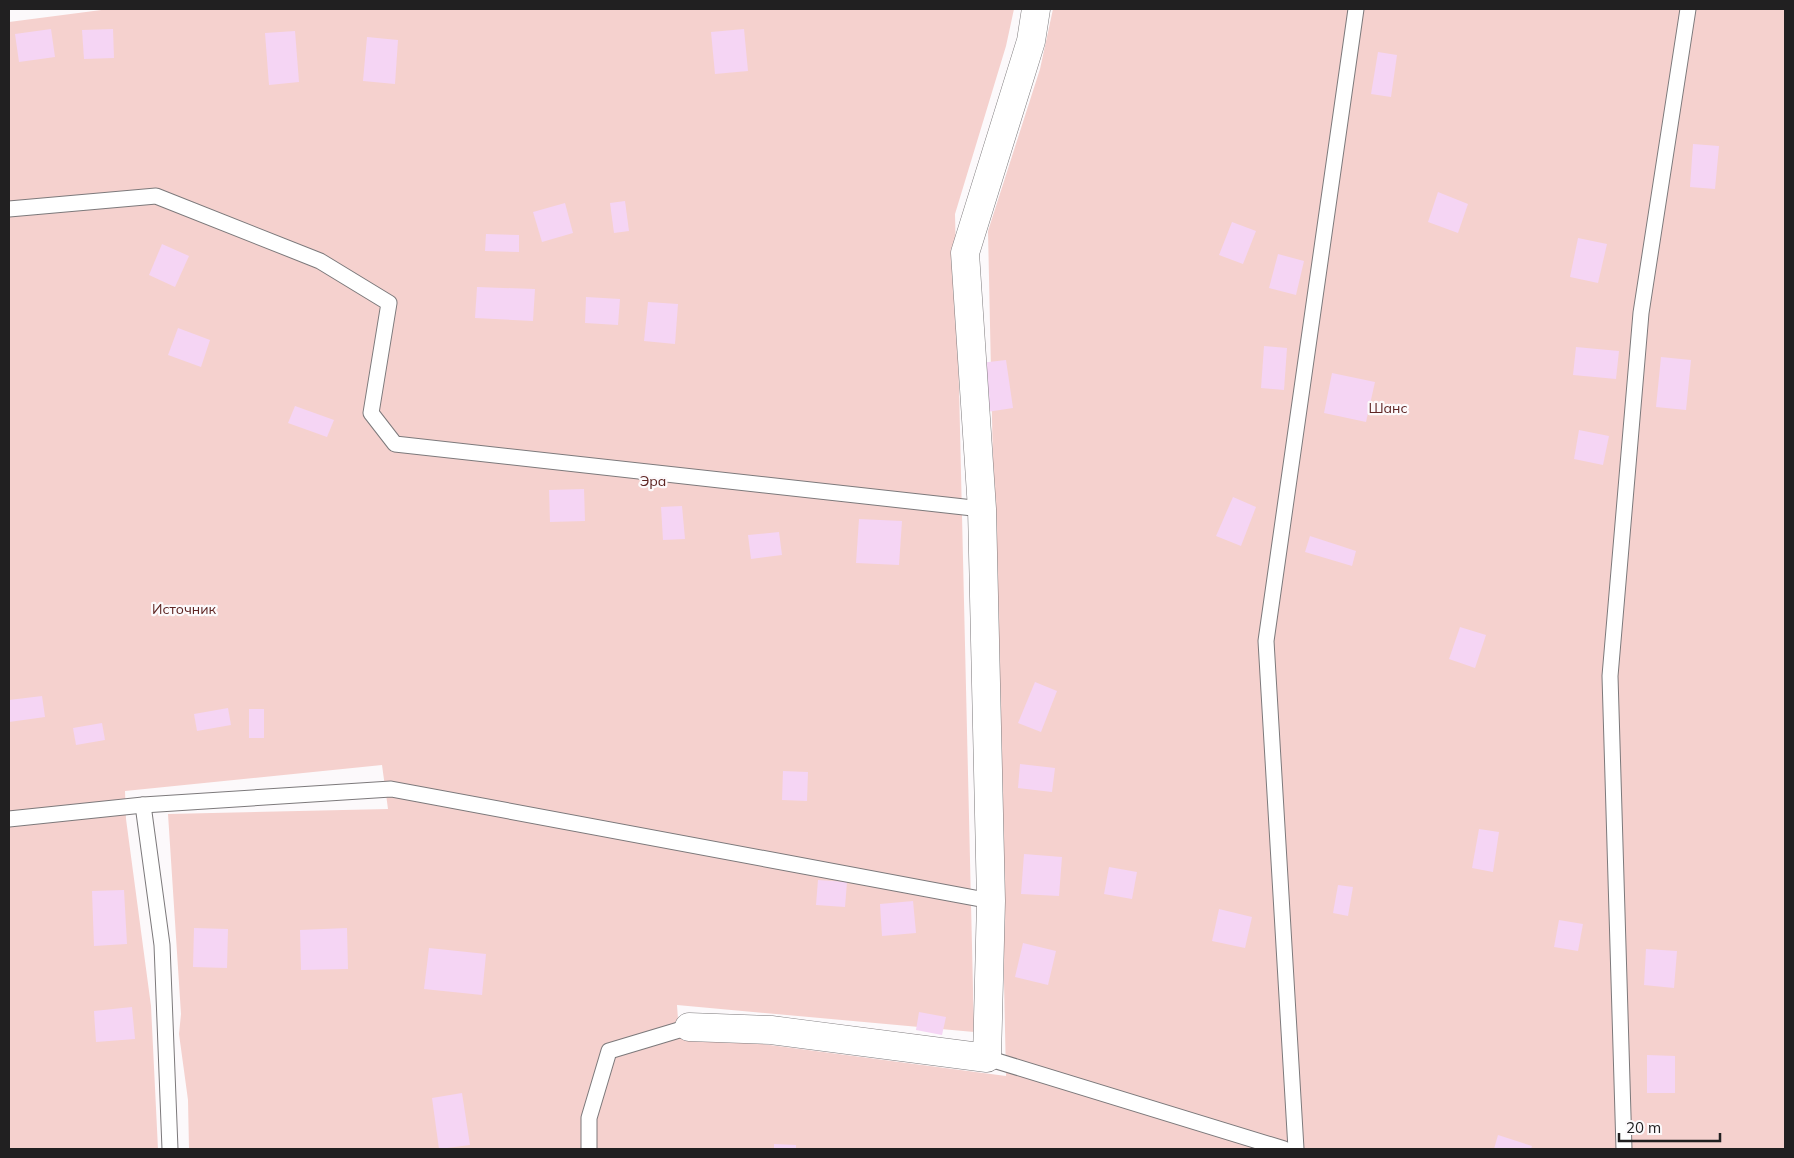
<svg xmlns="http://www.w3.org/2000/svg" width="1794" height="1158" viewBox="0 0 1794 1158" font-family="Mulish,sans-serif">
	<style>
		.green { fill: #f5d1ce }
		.building { fill: #f5d5f4 }
		.lines { fill: none; stroke-linecap: round; stroke-linejoin: round }
		.service-casing { stroke: #7c797b; stroke-width: 17 }
		.minor-casing { stroke: #7c797b; stroke-width: 29 }
		.service { stroke: #fff; stroke-width: 15 }
		.minor { stroke: #fff; stroke-width: 28 }
		.labels { text-anchor: middle; stroke-width: 4.5; stroke-linejoin: round; paint-order: stroke }
		.park-label { font-size: 14px; fill: #5e2523; stroke: #fcf9fb }
	</style>
	<rect width="100%" height="100%" fill="#fcf9fb"/>
	<polygon class="green" points="109,9 1014,9 1006,46 955,214 974,1032 677,1005 679,1033 1006,1076 988,231 1040,69 1053,9 1785,9 1785,1149 189,1149 188,1100 179,1034 181,1014 168,814 388,809 382,765 125,791 126,819 151,1006 158,1149 9,1149 9,22"/>
	<g class="building">
		<polygon points="51,29 55,57 19,62 15,34"/>
		<polygon points="113,29 114,58 84,59 82,30"/>
		<polygon points="744,29 748,71 715,74 711,32"/>
		<polygon points="295,31 299,82 269,85 265,33"/>
		<polygon points="367,37 398,40 395,84 363,81"/>
		<polygon points="1378,52 1397,55 1391,97 1371,94"/>
		<polygon points="1693,144 1719,146 1715,189 1690,187"/>
		<polygon points="1438,192 1468,204 1458,233 1428,222"/>
		<polygon points="625,201 629,231 614,233 610,203"/>
		<polygon points="565,203 573,233 542,242 533,212"/>
		<polygon points="1232,222 1256,231 1243,264 1219,255"/>
		<polygon points="486,234 519,235 519,252 485,251"/>
		<polygon points="1578,238 1607,244 1598,283 1570,277"/>
		<polygon points="162,244 189,256 175,287 149,275"/>
		<polygon points="1278,254 1304,261 1296,295 1269,288"/>
		<polygon points="477,287 535,289 533,321 475,318"/>
		<polygon points="586,297 620,299 618,325 585,323"/>
		<polygon points="648,302 678,304 675,344 644,341"/>
		<polygon points="178,328 210,340 201,367 168,355"/>
		<polygon points="1264,346 1287,348 1284,390 1261,388"/>
		<polygon points="1576,347 1619,351 1616,379 1573,375"/>
		<polygon points="1661,357 1691,360 1686,410 1656,407"/>
		<polygon points="1006,360 1013,408 987,412 980,363"/>
		<polygon points="1332,373 1375,382 1366,422 1324,413"/>
		<polygon points="295,406 334,420 327,437 288,423"/>
		<polygon points="1579,430 1609,436 1603,465 1574,459"/>
		<polygon points="584,489 585,521 550,522 549,490"/>
		<polygon points="1233,497 1256,507 1241,546 1216,536"/>
		<polygon points="682,506 685,539 663,540 661,507"/>
		<polygon points="859,519 902,521 899,565 856,563"/>
		<polygon points="779,532 782,555 751,559 748,535"/>
		<polygon points="1310,536 1356,551 1352,566 1305,552"/>
		<polygon points="1460,627 1486,635 1475,668 1449,659"/>
		<polygon points="1035,682 1057,691 1041,732 1018,723"/>
		<polygon points="42,696 45,717 9,722 9,700"/>
		<polygon points="228,708 231,725 197,731 194,714"/>
		<rect x="249" y="709" width="15" height="29"/>
		<polygon points="102,723 105,740 76,745 73,728"/>
		<polygon points="1020,764 1055,768 1052,792 1018,788"/>
		<polygon points="783,771 808,772 807,801 782,800"/>
		<polygon points="1479,829 1499,832 1493,872 1472,868"/>
		<polygon points="1024,854 1062,857 1059,896 1021,894"/>
		<polygon points="1109,867 1137,872 1132,899 1104,894"/>
		<polygon points="818,880 847,882 845,907 816,905"/>
		<polygon points="1338,885 1353,887 1348,916 1333,913"/>
		<polygon points="124,890 127,944 94,946 92,891"/>
		<polygon points="913,901 916,933 882,936 880,904"/>
		<polygon points="1219,909 1252,917 1245,948 1212,941"/>
		<polygon points="1559,920 1583,924 1578,951 1554,947"/>
		<polygon points="194,928 228,929 227,968 193,967"/>
		<polygon points="347,928 348,969 301,970 300,930"/>
		<polygon points="1023,943 1056,951 1048,985 1015,977"/>
		<polygon points="429,948 486,954 482,995 424,989"/>
		<polygon points="1646,949 1677,951 1674,988 1644,985"/>
		<polygon points="132,1007 135,1039 96,1042 94,1011"/>
		<polygon points="919,1012 946,1017 942,1035 916,1030"/>
		<polygon points="1647,1055 1675,1056 1675,1093 1647,1093"/>
		<polygon points="462,1093 470,1145 439,1149 432,1098"/>
		<polygon points="1498,1135 1532,1146 1531,1149 1494,1149"/>
		<polygon points="774,1144 796,1145 796,1149 774,1149"/>
	</g>
	<g class="lines">
		<defs>
			<g id="service">
				<polyline points="9,209 156,196 320,261 389,303 371,413 395,444 982,509"/>
				<polyline points="143,805 162,945 170,1149"/>
				<polyline points="9,819 143,805 391,789 991,901"/>
				<polyline points="987,1058 1284,1149"/>
				<polyline points="589,1149 589,1118 609,1051 689,1027"/>
				<polyline points="1296,1149 1266,641 1356,9"/>
				<polyline points="1624,1149 1610,676 1641,313 1688,9"/>
			</g>
			<polyline id="minor" points="689,1027 771,1030 987,1058 991,901 982,509 965,253 1031,41 1036,9"/>
		</defs>
		<use href="#service" class="service-casing"/>
		<use href="#minor" class="minor-casing"/>
		<use href="#service" class="service"/>
		<use href="#minor" class="minor"/>
	</g>
	<g class="labels">
		<g class="park-label">
			<text x="1388" y="413">Шанс</text>
			<text x="653" y="486">Эра</text>
			<text x="184" y="614">Источник</text>
		</g>
	</g>
	<rect width="1794" height="1158" fill="none" stroke="#212021" stroke-width="20"/>
	<path d="M1619 1133v8h101v-8" fill="none" stroke="#212021" stroke-width="2.5"/>
	<text x="1626" y="1133" font-size="15" fill="#212021" stroke="#fcf9fb" stroke-width="4" paint-order="stroke">20 m</text>
</svg>
